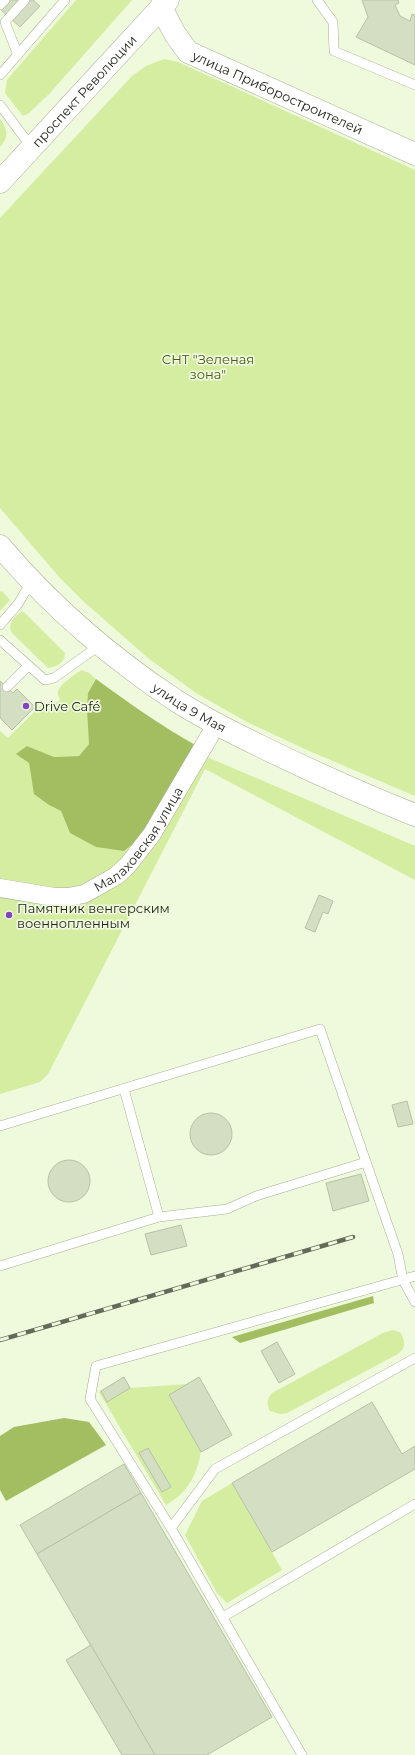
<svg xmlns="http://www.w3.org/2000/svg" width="415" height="1755" viewBox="0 0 415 1755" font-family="Montserrat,sans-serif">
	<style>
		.green { fill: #d4eda0 }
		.forest { fill: #a2be60 }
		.building { fill: #d4dec2; stroke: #b7c1a6 }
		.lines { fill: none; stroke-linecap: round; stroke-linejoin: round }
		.lane-casing { stroke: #a7b096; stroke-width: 10 }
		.street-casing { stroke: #a7b096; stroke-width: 19 }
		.secondary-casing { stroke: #a7b096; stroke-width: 23 }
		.lane { stroke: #fff; stroke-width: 9 }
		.street { stroke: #fff; stroke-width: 18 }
		.secondary { stroke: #fff; stroke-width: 22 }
		.rail-casing { stroke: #646a5a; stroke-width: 4.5 }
		.rail { stroke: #eff9dc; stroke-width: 3; stroke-dasharray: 9; stroke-linecap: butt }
		.poi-dot { fill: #8046bc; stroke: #eff9dc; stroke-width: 1.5 }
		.labels { text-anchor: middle; stroke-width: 3.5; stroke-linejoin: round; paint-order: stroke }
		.street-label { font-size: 13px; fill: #1d2117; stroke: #eff9dc }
		.park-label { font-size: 13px; fill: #485a16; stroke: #eff9dc }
		.poi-label { font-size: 13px; fill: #1d2117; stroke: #eff9dc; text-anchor: start }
	</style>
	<rect width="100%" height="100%" fill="#eff9dc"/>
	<g class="green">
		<polygon points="76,0 132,0 50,93 29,113 23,116 5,93 7,80"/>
		<polygon points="164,59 178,62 415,170 415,796 307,750 247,722 196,693 148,658 83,601 60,578 0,508 0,218 132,76 146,66"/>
		<path d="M0,119C8,130 9,137 0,147Z"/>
		<polygon points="2,591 10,600 0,611 0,592"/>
		<path d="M21,612H24L65,653C65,662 57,667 48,668L11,632C8,623 14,617 21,612Z"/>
		<path d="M82,670L89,673L96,679L88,693L89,744L79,756L54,757L27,746L31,777L49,805L61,811L70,833L96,847L146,833L113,873L68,892L0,883V731L8,738L40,706L45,710L60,700C59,697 57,694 58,691C60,685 76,673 82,670Z"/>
		<polygon points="207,757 415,846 415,880 205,769 48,1074 40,1082 0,1094 0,893 96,892"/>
		<path d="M393,1330L400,1332C406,1342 406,1349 396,1355L287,1413L280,1414L270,1411C266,1403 267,1399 272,1393L383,1333Z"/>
		<path d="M124,1377L130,1388L188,1384L169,1395L201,1452C196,1477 188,1492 166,1505L99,1392Z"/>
		<polygon points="232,1483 282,1570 227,1603 217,1593 185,1535 202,1501"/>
	</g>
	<g class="forest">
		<path d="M96,679C129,703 161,726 197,746L146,833L124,851L96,847L70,833L61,811L49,805L34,794L29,763L16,754L27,746L54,757L79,756L89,744L87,709L88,693Z"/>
		<polygon points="373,1296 374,1303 240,1343 232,1337"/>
		<polygon points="64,1418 89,1422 106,1445 6,1501 0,1490 0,1436 14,1427"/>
	</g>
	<g class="building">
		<polygon points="1,0 33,0 40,6 20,27 0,9"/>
		<polygon points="362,0 398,0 399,3 395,5 400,16 410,21 412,14 415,15 415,65 356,37 368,17"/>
		<polygon points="0,681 13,693 17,689 35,707 12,730 0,718"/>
		<polygon points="319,895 333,901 328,914 323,912 315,932 305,928"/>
		<polygon points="407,1101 413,1124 398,1127 392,1105"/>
		<circle cx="211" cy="1134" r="21"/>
		<circle cx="69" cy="1181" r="21"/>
		<polygon points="361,1174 369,1201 333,1211 326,1183"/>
		<polygon points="181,1225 187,1246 151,1255 145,1234"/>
		<polygon points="277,1342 295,1374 279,1383 261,1351"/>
		<polygon points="124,1377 130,1388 107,1402 101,1391"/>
		<polygon points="199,1377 232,1435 201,1452 169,1395"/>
		<polygon points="372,1402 402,1454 415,1446 415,1469 272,1552 232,1483"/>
		<polygon points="148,1448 171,1487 162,1492 139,1453"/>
		<polygon points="124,1464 141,1493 37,1554 20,1525"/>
		<polygon points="141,1493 272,1717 207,1755 155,1755 37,1554"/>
		<polygon points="91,1645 155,1755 122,1755 66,1660"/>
	</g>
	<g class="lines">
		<defs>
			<g id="lane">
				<polyline points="317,0 333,22 334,51 415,85"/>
				<polyline points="0,5 5,0"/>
				<polyline points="18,55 5,22 25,0"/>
				<polyline points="0,75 65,0"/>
				<polyline points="0,105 32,148"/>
				<polyline points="0,625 18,604 31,582"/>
				<polyline points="0,640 45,680 54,678 100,645"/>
				<polyline points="7,687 28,666"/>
				<polyline points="124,1089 159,1217"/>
				<polyline points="0,1126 320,1029 366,1162 256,1196 227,1209 159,1217 0,1266"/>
				<polyline points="366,1162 398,1254 403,1280 415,1302"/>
				<polyline points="171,1528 215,1469 415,1358"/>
				<polyline points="223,1617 415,1504"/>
				<polyline points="302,1755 171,1528 90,1399 96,1366 415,1276"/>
			</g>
			<g id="street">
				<path id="s1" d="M0,888L54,897H68L84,894L116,876L128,865L152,834L216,725"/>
			</g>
			<g id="secondary">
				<path id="s2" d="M161,7L175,34L188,52L415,154"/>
				<path id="s3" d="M0,182L168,0"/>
				<path id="s4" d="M0,546C50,605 110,657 175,700C202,717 231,732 260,746C311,771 362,794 415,815"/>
			</g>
		</defs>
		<use href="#lane" class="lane-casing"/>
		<use href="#street" class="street-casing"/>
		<use href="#secondary" class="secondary-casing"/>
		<use href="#lane" class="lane"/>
		<use href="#street" class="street"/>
		<use href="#secondary" class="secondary"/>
		<defs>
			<polyline id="rail" points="0,1340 353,1237"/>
		</defs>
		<use href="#rail" class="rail-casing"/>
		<use href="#rail" class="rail"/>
	</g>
	<g class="poi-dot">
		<circle cx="26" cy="706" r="4"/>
		<circle cx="9" cy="915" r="4"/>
	</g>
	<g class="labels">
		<g class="street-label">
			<text dy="5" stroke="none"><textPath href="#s3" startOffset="124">проспект Революции</textPath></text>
			<text dy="5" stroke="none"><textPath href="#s2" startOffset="151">улица Приборостроителей</textPath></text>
			<text dy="5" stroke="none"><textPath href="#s4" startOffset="250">улица 9 Мая</textPath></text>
			<text dy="5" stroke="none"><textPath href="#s1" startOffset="164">Малаховская улица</textPath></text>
		</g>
		<g class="park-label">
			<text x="208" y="364">СНТ "Зеленая<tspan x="208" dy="15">зона"</tspan></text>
		</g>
		<g class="poi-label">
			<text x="34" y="711">Drive Café</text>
			<text x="17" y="913">Памятник венгерским<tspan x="17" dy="15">военнопленным</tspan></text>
		</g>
	</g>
</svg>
